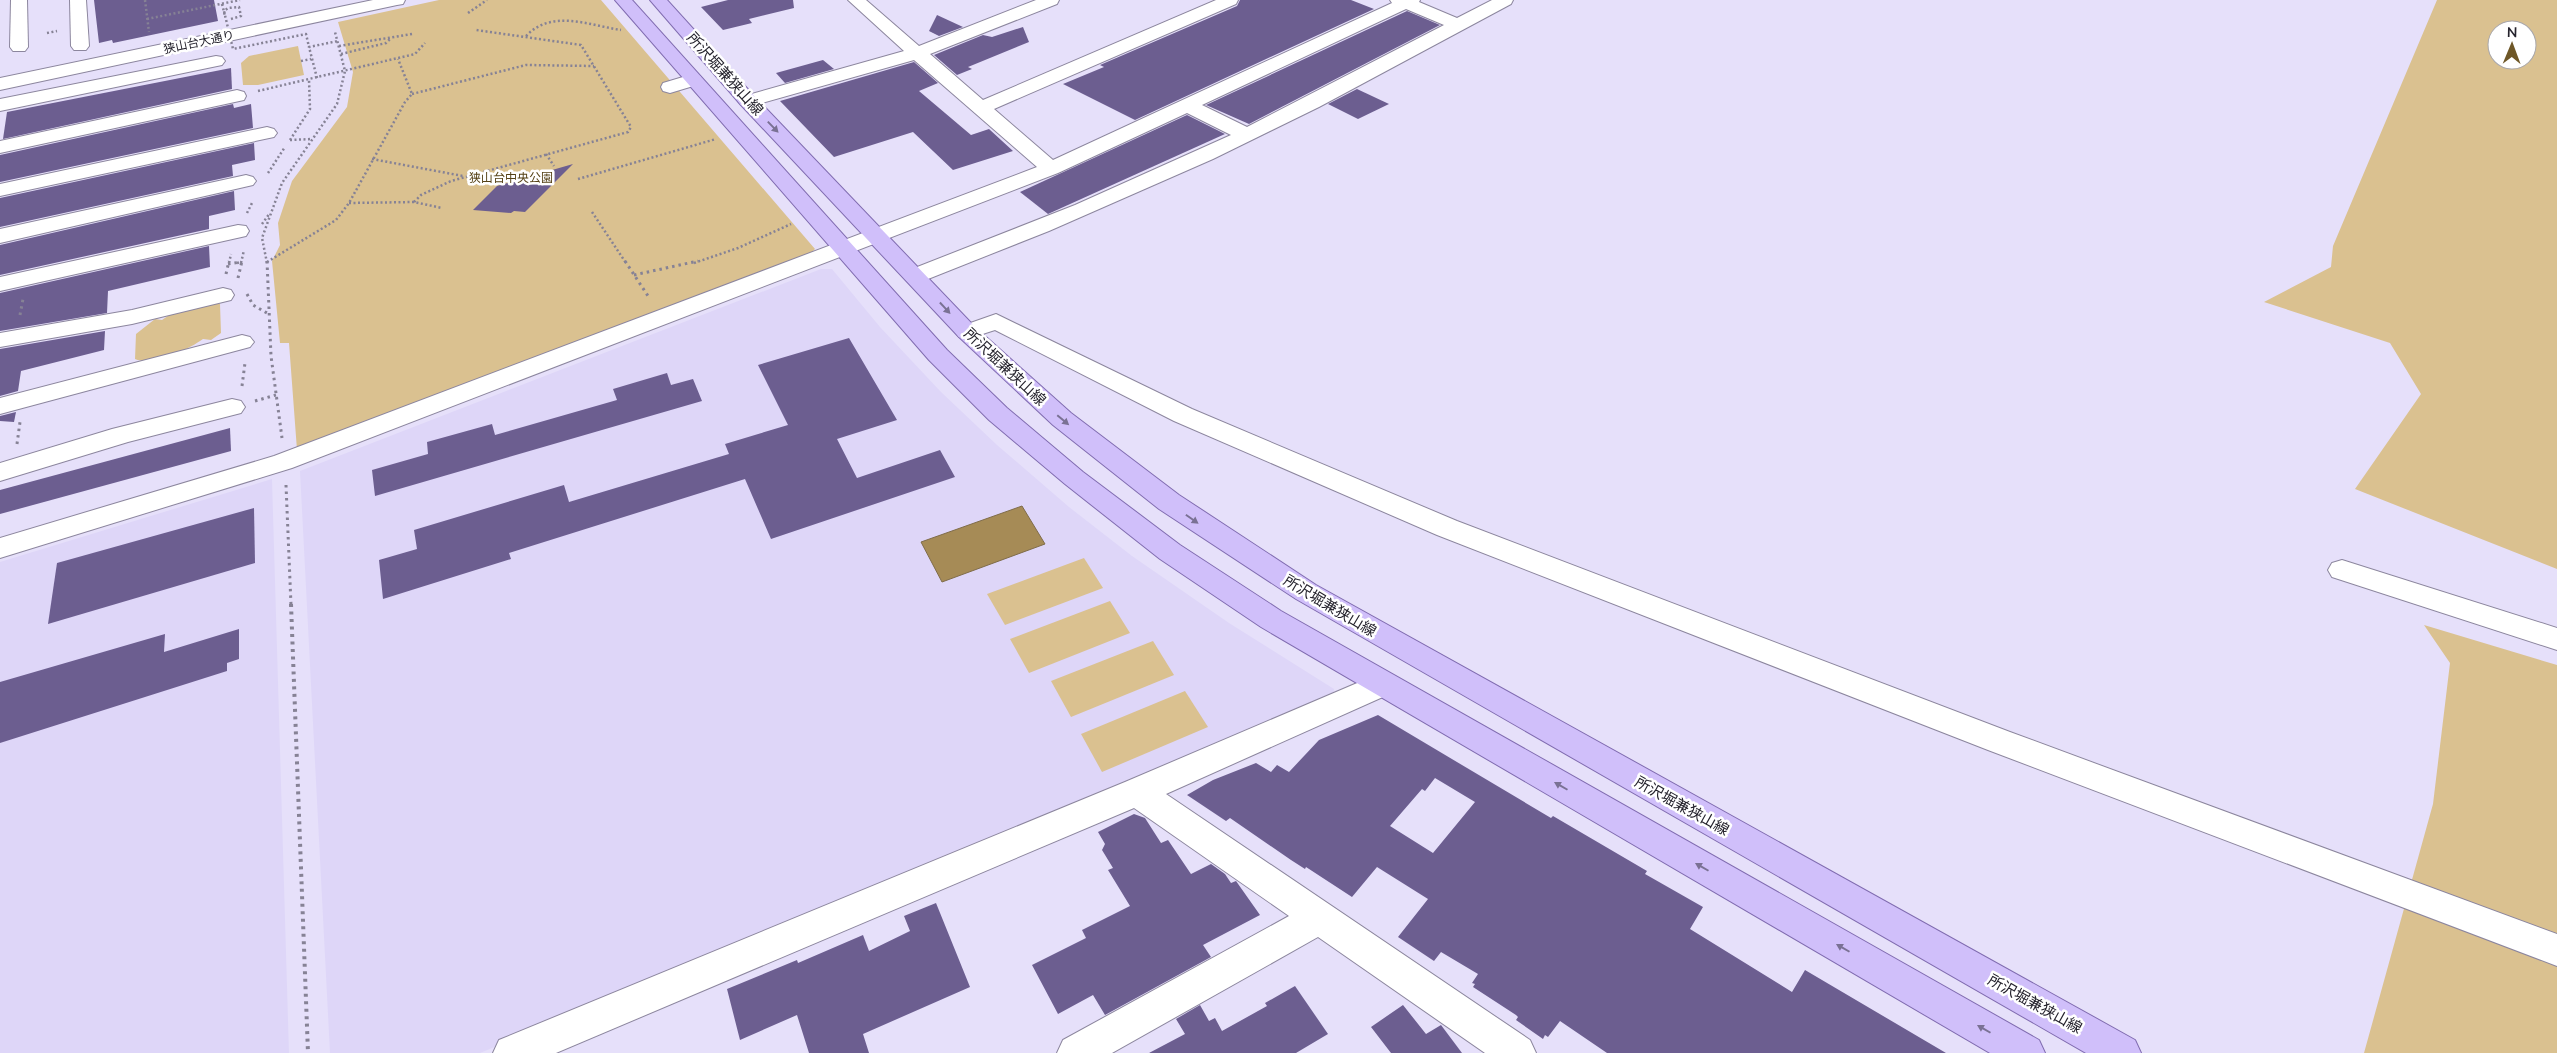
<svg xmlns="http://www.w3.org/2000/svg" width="2557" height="1053" viewBox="0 0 2557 1053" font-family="Mulish,'Noto Sans JP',sans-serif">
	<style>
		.built { fill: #ded6f8 }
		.green { fill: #dac190; fill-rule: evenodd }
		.water { fill: #a68b56; stroke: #7f6c4a }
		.building { fill: #6c5e90; fill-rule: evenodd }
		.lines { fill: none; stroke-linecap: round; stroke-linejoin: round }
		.minor-casing { stroke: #8c869e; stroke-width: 2 }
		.major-casing { stroke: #806cb0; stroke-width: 2 }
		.path-far2 { stroke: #868295; stroke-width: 2.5; stroke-dasharray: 2 2.5; stroke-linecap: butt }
		.path-far1 { stroke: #868295; stroke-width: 3; stroke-dasharray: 2.5 4; stroke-linecap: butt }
		.path { stroke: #868295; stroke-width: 4; stroke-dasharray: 3 4.5; stroke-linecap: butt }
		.minor { fill: #fff; fill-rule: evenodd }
		.major { fill: #d0bffa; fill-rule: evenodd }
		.path-bridge { stroke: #868295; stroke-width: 2.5; stroke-dasharray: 2 2.5; stroke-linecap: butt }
		.oneway { fill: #7a7194 }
		.labels { text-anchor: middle; stroke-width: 5; stroke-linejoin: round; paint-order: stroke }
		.far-street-label { font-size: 12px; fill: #25232d; stroke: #fff }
		.far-park-label { font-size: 12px; fill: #564217; stroke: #fff }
		.street-label { font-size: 15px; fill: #25232d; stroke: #fff }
	</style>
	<rect width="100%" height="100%" fill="#e6e0fa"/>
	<g class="built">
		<polygon points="821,269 832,269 880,327 941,392 997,445 1069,507 1132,556 1229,623 1334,689 1333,699 480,1053 330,1053 300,471"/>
		<polygon points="272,479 289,1053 0,1053 0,562"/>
	</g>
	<g class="green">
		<polygon points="439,0 601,0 815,249 810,254 297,450 289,343 280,343 272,261 280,245 278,223 292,181 347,107 353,72 338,22"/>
		<path d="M2437,0H2557V569L2355,489L2421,394L2390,343L2264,302L2331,267L2333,246ZM2497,30H2527V60H2497Z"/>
		<polygon points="298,46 304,75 258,85 243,85 241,63 249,56"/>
		<path d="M205,301L220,304L221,333L211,340L203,339C187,350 154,367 135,359L136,334L155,319L162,320L182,306Z"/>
		<polygon points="1084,558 1103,588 1005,625 987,594"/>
		<polygon points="1110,601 1130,633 1029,673 1010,639"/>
		<polygon points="2424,625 2557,665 2557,1053 2364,1053 2433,804 2450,663"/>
		<polygon points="1153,641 1174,675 1071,717 1051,681"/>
		<polygon points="1185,691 1208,727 1102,772 1081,734"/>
	</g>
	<polygon class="water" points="1022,506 1045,544 942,582 921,542"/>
	<g class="building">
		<polygon points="94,0 214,0 218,21 113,43 112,40 99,43"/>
		<polygon points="728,0 793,0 794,8 749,19 752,23 723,30 701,7"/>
		<polygon points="1240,0 1351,0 1374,9 1135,120 1063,84 1104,67 1100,65 1237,6"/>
		<polygon points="1407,11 1440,25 1249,124 1206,105"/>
		<polygon points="937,15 963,27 939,36 929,31"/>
		<polygon points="1023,27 1029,42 968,67 972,69 957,75 934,55 983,35 992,37"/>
		<polygon points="823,60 834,69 785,83 776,73"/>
		<polygon points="914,62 938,83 919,91 971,135 989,129 1013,151 953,170 913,132 834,157 780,101"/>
		<polygon points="231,68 232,89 3,139 7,112"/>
		<polygon points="1357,89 1389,104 1358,119 1328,104"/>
		<polygon points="233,104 234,108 251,104 253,128 0,182 0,155"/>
		<polygon points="1187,115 1225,134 1048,214 1020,192"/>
		<polygon points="254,143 255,160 232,165 233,176 0,227 0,198"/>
		<polygon points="573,164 525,212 514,211 511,213 473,210 497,186"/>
		<polygon points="234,191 235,210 209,216 209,229 0,275 0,245"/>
		<polygon points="209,246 210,267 108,291 107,313 0,331 0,293"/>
		<polygon points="105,331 104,350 21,371 18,391 0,396 0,349"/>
		<polygon points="849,338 897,420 837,439 857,478 940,450 955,477 771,539 745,479 509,553 511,559 383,599 379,560 417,549 414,530 564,485 569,502 729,454 725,444 788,425 758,365"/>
		<polygon points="667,373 671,385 693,379 702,401 375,496 372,470 428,454 427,442 492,424 495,435 617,400 613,389"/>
		<polygon points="16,412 14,422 0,421 0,416"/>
		<polygon points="230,428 231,451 0,514 0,490"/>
		<polygon points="254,508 255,563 48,624 57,563"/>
		<polygon points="239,629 239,659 227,663 227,671 0,743 0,682 165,634 164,652"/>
		<path d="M1378,715L1551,818L1553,816L1647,871L1645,874L1703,907L1690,929L1792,992L1805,970L1946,1053H1607L1560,1021L1548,1037L1545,1035L1543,1039L1516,1020L1518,1017L1516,1015L1473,987L1475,984L1472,983L1478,974L1441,952L1434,961L1398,937L1428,899L1377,867L1352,897L1306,867L1305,869L1291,860L1230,818L1226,821L1187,795L1213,780L1256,763L1271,772L1277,765L1289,772L1319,740ZM1435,778L1475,802L1433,853L1390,826L1422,789L1425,791Z"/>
		<polygon points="1134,814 1145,818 1161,843 1168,840 1191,874 1211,864 1225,874 1231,883 1236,881 1260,915 1203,945 1211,957 1105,1015 1093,995 1058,1014 1032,965 1086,938 1082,930 1130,906 1108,870 1113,868 1102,850 1105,844 1098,832"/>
		<polygon points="936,903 970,987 863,1034 869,1053 809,1053 797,1015 740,1040 727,989 797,960 798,963 863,935 869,951 910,931 904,916"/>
		<polygon points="1295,986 1328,1034 1296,1053 1149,1053 1185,1034 1176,1019 1200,1005 1209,1021 1215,1018 1222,1031 1267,1006 1265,1003"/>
		<polygon points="1403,1005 1426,1034 1441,1025 1462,1053 1391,1053 1371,1027"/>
	</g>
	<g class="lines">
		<defs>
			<g id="minor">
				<polygon points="11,0 27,0 28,47 25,51 13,51 10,47"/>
				<polygon points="70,0 86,0 89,46 86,50 74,50 71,46"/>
				<polygon points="373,0 405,0 403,4 397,5 0,90 0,78"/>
				<path d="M848,0H866L919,46L1036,0H1059L1057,4L930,54L983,100L1216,0H1238L1236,4L994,109L1053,160L1392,3L1390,0H1420L1419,2L1457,18L1492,0H1513L1511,4L1319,107L1213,159L1049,231L923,281L915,283L907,281L904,276L907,271L1075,205L1231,135L1187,113L1058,173L292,468L0,558V538L274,456L1037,167L914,60L755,105H741L738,101L741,97L904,51ZM1406,9L1444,25L1247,127L1202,105Z"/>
				<polygon points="216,56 222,57 225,61 222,65 0,111 0,99"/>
				<polygon points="693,74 700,76 702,80 700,84 670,93 663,91 661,87 663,83"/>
				<polygon points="237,90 244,92 246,96 244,100 0,153 0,141"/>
				<polygon points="267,127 274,129 277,133 274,137 0,196 0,184"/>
				<polygon points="246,175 253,177 256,181 253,185 0,243 0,229"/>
				<polygon points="238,225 246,226 249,231 246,236 0,291 0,277"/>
				<polygon points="223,288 231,290 234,295 231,300 132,324 0,347 0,333 132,310"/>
				<polygon points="996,314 1192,409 1457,521 2010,732 2557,934 2557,966 1988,750 1437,535 1174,421 995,330 967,339 959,337 955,332 959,327"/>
				<polygon points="242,335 250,337 254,342 250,347 0,414 0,398"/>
				<polygon points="232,399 241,401 245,407 241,413 128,442 0,481 0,463 112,429"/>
				<polygon points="2342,560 2557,628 2557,650 2332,577 2328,570 2332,563"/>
				<polygon points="1383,672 1394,676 1398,684 1394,692 1166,794 1530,1040 1536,1053 1485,1053 1318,937 1112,1053 1057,1053 1063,1040 1289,916 1134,808 556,1053 493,1053 499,1040 1125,782"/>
			</g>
			<g id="major">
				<polygon points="615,0 632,0 947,350 1007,408 1083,472 1180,545 1281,611 2039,1040 2045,1053 1990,1053 1261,627 1160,559 1065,484 989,420 929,360"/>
				<polygon points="650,0 667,0 755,97 975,327 1071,413 1179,495 1316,585 2135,1040 2141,1053 2086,1053 1296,599 1159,509 1053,425 959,337 741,105"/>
			</g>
		</defs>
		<use href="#minor" class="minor-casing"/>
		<use href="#major" class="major-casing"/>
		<g class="path-far2">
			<polyline points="145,0 149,32"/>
			<polyline points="222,4 225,16"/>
			<polyline points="468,13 487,0"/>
			<polyline points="147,19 240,0"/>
			<polyline points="47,33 57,31"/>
			<path d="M526,36C552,9 588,25 621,30"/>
			<polyline points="339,46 412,34"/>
			<polyline points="341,54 386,43 390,39"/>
			<polyline points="301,61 311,59"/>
			<polyline points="317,78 309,47 338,41"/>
			<polyline points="258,91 415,54 425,43"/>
			<polyline points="412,94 526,65 594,66"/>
			<polyline points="290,140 310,109 309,80"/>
			<polyline points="290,140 312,139"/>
			<polyline points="546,154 554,166"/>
			<polyline points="372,159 463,176"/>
			<polyline points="268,173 285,147"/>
			<polyline points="578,179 716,139"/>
			<polyline points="414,202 421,195 451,181 628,132 631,127 581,45 476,30"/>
			<polyline points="349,203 414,202 442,208"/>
			<polyline points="592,212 626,263"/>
			<polyline points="247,213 253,201"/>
			<polyline points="262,224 270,213"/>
			<polyline points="267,262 336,220 349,203 405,102 412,94 398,59"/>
			<polyline points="229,263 231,254"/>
			<polyline points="237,263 241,262"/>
			<polyline points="241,263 244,250"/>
			<polyline points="267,263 262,238 282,183 337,104 345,71 335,32"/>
			<polyline points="694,263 738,248 791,224"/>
		</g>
		<g class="path-far1">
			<polyline points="267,261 271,356 282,438"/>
			<polyline points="625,261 650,299"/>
			<polyline points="228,264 241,262"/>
			<polyline points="226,274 229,261"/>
			<polyline points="634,275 698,261"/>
			<polyline points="238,278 242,261"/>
			<polyline points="247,294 253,305 267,313"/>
			<polyline points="20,315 23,299"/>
			<polyline points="242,386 245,363"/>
			<polyline points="255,401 276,395"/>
			<polyline points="17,444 20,422"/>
			<polyline points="286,485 291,605"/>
		</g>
		<polyline class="path" points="291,604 308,1053"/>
		<use href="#minor" class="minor"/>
		<use href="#major" class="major"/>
		<polyline class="path-bridge" points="231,19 241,16 239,7 228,8 224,11 233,49 306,34 309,47"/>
	</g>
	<defs><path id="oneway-solid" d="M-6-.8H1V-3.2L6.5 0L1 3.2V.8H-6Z" transform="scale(1.25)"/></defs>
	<g class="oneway">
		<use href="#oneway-solid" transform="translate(773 127) rotate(46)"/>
		<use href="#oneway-solid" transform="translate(945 308) rotate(47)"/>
		<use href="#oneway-solid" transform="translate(1063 420) rotate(40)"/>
		<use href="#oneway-solid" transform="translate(1192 519) rotate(35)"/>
		<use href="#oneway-solid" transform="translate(1561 786) rotate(-150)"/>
		<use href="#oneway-solid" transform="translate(1702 867) rotate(-150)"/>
		<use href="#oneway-solid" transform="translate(1843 948) rotate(-150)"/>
		<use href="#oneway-solid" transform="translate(1984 1029) rotate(-150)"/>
	</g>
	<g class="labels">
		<g class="far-street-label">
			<text transform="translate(199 42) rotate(-12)" y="4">狭山台大通り</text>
		</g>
		<g class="far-park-label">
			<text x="511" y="182">狭山台中央公園</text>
		</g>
		<g class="street-label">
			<text transform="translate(725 74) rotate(48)" y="5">所沢堀兼狭山線</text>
			<text transform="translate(1005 367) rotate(43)" y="5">所沢堀兼狭山線</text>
			<text transform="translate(1330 606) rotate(31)" y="5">所沢堀兼狭山線</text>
			<text transform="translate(1682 806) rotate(29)" y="5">所沢堀兼狭山線</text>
			<text transform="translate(2035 1004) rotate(29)" y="5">所沢堀兼狭山線</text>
		</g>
	</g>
	<g transform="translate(2512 45) rotate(1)"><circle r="24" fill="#ffffff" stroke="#a8a7ab"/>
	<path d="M0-4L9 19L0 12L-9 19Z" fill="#6e5727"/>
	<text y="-8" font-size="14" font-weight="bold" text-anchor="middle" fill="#25232d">N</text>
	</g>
</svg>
